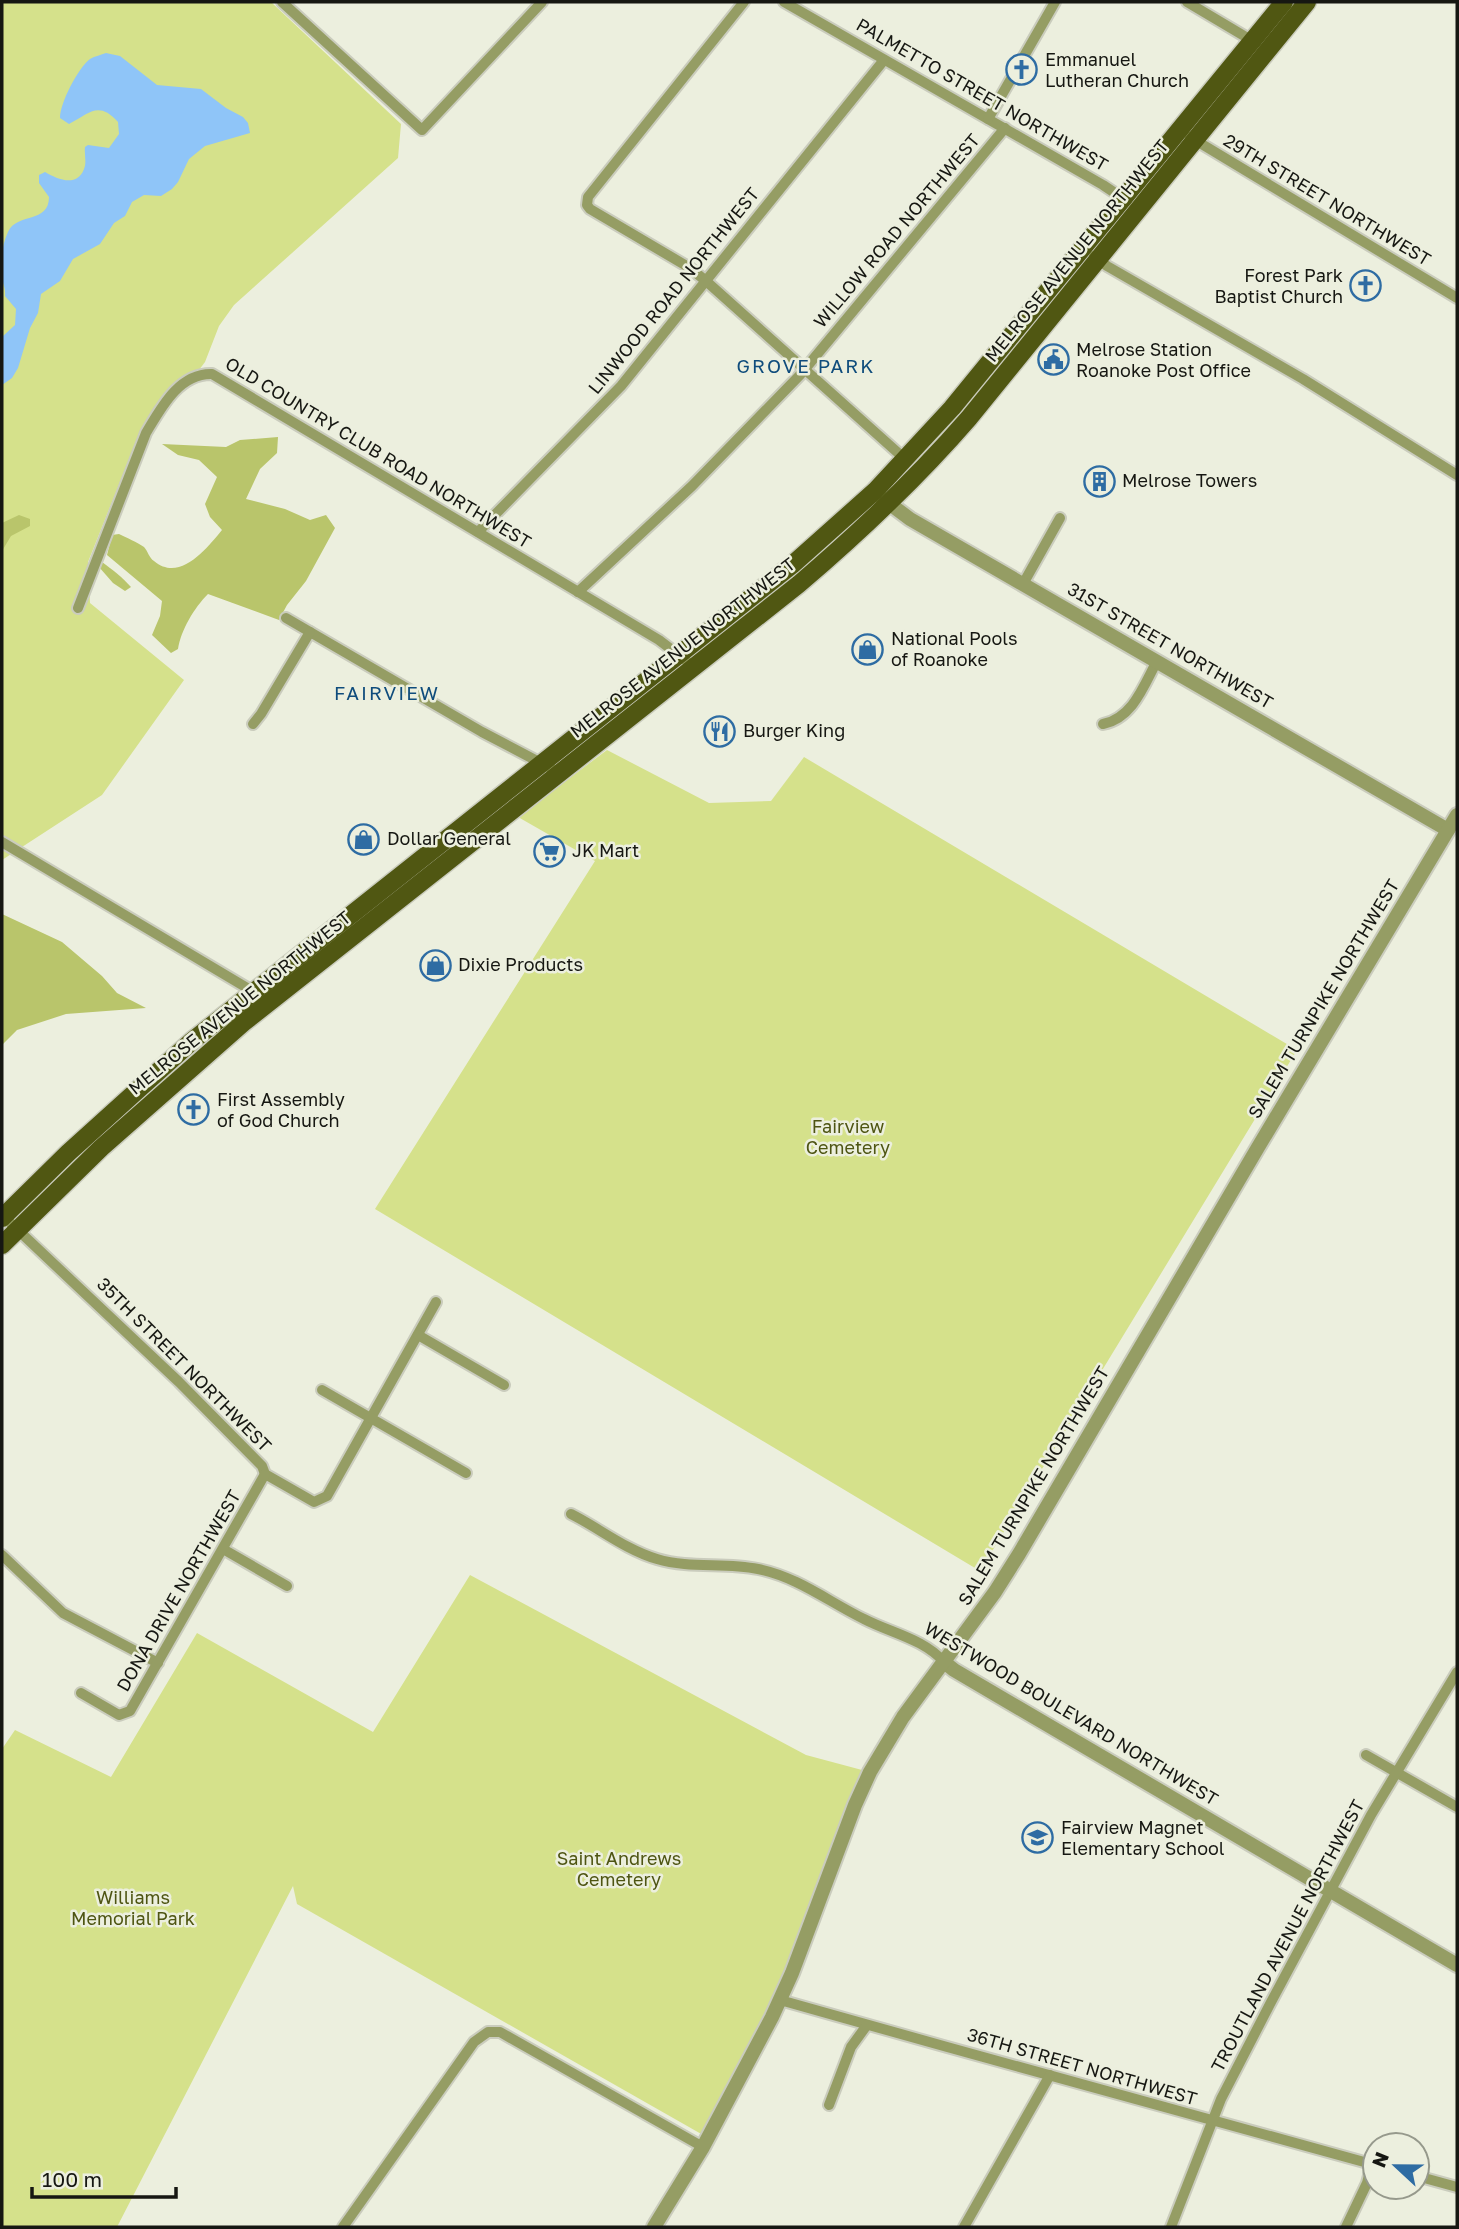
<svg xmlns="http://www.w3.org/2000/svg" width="1459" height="2229" viewBox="0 0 1459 2229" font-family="'Golos Text',sans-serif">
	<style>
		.green { fill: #d5e18b }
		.forest { fill: #b9c56b }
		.water { fill: #8fc5f8 }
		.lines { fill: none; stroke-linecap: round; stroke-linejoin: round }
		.minor-casing { stroke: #caccbd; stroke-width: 14 }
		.tertiary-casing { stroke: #caccbd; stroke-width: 18 }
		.primary-casing { stroke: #caccbd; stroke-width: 21 }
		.minor { stroke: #959d64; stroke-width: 10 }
		.tertiary { stroke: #959d64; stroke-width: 14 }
		.primary { stroke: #505712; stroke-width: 18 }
		.labels { text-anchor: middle; stroke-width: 5; stroke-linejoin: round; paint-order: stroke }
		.poi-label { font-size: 18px; fill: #161712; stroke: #ecefde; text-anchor: start }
		.street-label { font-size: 18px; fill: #161712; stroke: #ecefde }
		.park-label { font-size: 18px; fill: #4e5512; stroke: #ecefde }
		.neighbourhood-label { font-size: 19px; letter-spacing: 2px; fill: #0f4c7c; stroke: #ecefde }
	</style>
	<rect width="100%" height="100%" fill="#ecefde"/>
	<g class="green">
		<polygon points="2,2 271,2 401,124 398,158 234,305 219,326 205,362 199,370 185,378 170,391 151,414 134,447 88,562 90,603 184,680 102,795 2,860"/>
		<polygon points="607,750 709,803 771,801 804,757 1297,1050 980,1571 375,1209 595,861 518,817"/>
		<polygon points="470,1575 806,1755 862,1770 790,1962 766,2017 703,2135 297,1904 293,1886 117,2227 2,2227 2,1749 15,1730 111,1777 197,1633 373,1732"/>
	</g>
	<g class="forest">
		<path d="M278,437L277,453L260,469L246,499L285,509L310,520L326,515L335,528L306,581L287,605L279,620L208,594C194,608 181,630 178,649L171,653L152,635L160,616L162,601L107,555L112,535L119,534C127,538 137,542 144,547C148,551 149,558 154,561C180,583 207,548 222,530L210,517L205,504L217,477L199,460L178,455L162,444L226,447L240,440Z"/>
		<polygon points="19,515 30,519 30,526 11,536 2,551 2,523"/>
		<path d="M102,562C113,570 122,577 131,587L125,591L113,583L99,567Z"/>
		<polygon points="2,914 62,942 102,976 117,993 146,1008 66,1014 17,1030 2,1045"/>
	</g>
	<path class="water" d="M106,53L120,56L157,85L201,89L226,108L243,117L248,123L250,133L205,146L189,159L178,182L172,189L161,196L144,195L132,202L125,216L114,223L100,244L73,259L60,281L41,294L38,313L30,328L18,368L12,378L2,385V337L15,325L16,309L5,296C6,288 2,283 2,275C0,260 2,245 8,232C17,212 49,224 49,197L39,183V175L45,172C57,179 77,188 84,169C87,162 84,154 85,147L88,145L109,148L119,134L118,122C98,100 89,114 69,124L60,118C60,103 78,68 90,59C95,56 101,55 106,53Z"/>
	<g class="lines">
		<defs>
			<g id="minor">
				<polyline points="282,2 422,130 542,2"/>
				<polyline points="744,2 588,197 587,205 590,209 690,268 706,281 906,460"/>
				<polyline points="784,2 1103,185 1127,201"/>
				<polyline points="1187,2 1256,43"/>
				<polyline points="988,119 1055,2"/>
				<polyline points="1190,137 1457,298"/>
				<polyline points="1094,256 1107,266 1303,379 1457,475"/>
				<polyline points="478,532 621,386 884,60"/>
				<polyline points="1023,584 1060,518"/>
				<polyline points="578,592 692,486 800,375 1005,128"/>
				<path d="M78,608L146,433C161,408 179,373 212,374L659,640L693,666"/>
				<polyline points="286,618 482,732 560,773"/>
				<polyline points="253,724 261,714 310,632"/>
				<path d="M1103,724C1133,718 1144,685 1157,661"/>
				<polyline points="2,842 259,995"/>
				<polyline points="3,1216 179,1382 262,1466 265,1474 314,1502 327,1496 436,1302"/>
				<polyline points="418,1335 504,1385"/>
				<polyline points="322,1390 466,1473"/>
				<path d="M571,1514C599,1528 626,1550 657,1559C690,1569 724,1562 758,1569C798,1577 829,1602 864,1619C891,1633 924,1639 944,1662"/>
				<polyline points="223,1549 287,1586"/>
				<polyline points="2,1555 63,1613 158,1663"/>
				<polyline points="81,1693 119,1715 130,1711 265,1474"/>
				<polyline points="1366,1755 1457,1807"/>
				<path d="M780,2000C978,2056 1176,2111 1375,2165"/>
				<polyline points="829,2105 851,2047 867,2025"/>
				<polyline points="1417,2176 1457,2187"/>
				<polyline points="343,2227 474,2042 488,2032 500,2032 703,2147"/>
				<polyline points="964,2227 1050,2075"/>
				<polyline points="1171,2227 1221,2099 1270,2004 1371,1815 1457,1672"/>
				<polyline points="1346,2227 1367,2183 1372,2164"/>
			</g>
			<g id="tertiary">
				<polyline points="882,498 910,519 1448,830"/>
				<polyline points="944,1662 954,1670 1457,1965"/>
				<polyline points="654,2227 703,2147 772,2017 792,1973 855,1805 870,1772 903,1717 995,1592 1019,1554 1257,1149 1457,815"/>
			</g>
			<g id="primary">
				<polyline points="2,1218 68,1153 192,1041 792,565 875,491 952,408 1284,2"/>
				<path d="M2,1245L101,1148L243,1023L799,584C860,532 917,478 969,418L1307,2"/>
			</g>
		</defs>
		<use href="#minor" class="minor-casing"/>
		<use href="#tertiary" class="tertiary-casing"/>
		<use href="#primary" class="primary-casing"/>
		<use href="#minor" class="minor"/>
		<use href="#tertiary" class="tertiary"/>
		<use href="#primary" class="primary"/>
	</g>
	<defs>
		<symbol id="church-ring" viewBox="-11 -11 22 22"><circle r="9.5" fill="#ecefde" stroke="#2e6ca3" stroke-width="1.5"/><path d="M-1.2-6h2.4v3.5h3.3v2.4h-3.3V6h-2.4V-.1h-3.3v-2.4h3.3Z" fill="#2e6ca3"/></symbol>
		<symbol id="civic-ring" viewBox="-11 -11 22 22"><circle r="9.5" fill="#ecefde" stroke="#2e6ca3" stroke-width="1.5"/><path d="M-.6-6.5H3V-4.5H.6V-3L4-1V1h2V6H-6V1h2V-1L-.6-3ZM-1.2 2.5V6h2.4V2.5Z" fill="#2e6ca3"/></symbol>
		<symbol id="building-ring" viewBox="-11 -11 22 22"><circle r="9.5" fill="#ecefde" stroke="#2e6ca3" stroke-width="1.5"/><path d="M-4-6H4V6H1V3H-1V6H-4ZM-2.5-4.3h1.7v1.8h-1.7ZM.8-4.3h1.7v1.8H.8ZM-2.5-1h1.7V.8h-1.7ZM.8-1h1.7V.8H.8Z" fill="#2e6ca3"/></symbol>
		<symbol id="shop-ring" viewBox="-11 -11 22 22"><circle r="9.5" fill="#ecefde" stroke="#2e6ca3" stroke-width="1.5"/><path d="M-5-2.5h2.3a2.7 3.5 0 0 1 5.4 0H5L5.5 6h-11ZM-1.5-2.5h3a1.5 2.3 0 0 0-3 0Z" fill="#2e6ca3"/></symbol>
		<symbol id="restaurant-ring" viewBox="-11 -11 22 22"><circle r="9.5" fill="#ecefde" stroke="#2e6ca3" stroke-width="1.5"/><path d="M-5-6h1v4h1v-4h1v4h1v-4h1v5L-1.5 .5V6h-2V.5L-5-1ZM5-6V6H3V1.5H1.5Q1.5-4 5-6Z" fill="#2e6ca3"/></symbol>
		<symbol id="supermarket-ring" viewBox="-11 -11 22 22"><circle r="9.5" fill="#ecefde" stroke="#2e6ca3" stroke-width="1.5"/><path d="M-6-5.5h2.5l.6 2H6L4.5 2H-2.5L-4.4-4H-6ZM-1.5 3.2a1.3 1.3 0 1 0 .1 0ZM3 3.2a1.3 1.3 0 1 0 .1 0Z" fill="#2e6ca3"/></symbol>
		<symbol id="school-ring" viewBox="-11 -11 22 22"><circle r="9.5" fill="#ecefde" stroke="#2e6ca3" stroke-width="1.5"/><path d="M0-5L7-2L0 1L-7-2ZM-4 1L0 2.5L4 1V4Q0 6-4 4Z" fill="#2e6ca3"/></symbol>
	</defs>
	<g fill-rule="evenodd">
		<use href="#church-ring" x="1004" y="52" width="35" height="35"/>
		<use href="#church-ring" x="1348" y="268" width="35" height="35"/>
		<use href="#civic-ring" x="1036" y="342" width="35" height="35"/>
		<use href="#building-ring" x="1082" y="464" width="35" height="35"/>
		<use href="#shop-ring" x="850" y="632" width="35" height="35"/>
		<use href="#restaurant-ring" x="702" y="714" width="35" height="35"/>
		<use href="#shop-ring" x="346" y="822" width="35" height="35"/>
		<use href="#supermarket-ring" x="532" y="834" width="35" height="35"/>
		<use href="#shop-ring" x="418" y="948" width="35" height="35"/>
		<use href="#church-ring" x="176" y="1092" width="35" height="35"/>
		<use href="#school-ring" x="1020" y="1820" width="35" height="35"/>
	</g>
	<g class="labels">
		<g class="poi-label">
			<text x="1045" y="66">Emmanuel<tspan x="1045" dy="21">Lutheran Church</tspan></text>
			<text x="1343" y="282" text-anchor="end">Forest Park<tspan x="1343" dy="21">Baptist Church</tspan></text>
			<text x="1076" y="356">Melrose Station<tspan x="1076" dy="21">Roanoke Post Office</tspan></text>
			<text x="1122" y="487">Melrose Towers</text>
			<text x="891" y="645">National Pools<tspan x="891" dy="21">of Roanoke</tspan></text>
			<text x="743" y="737">Burger King</text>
			<text x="387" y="845">Dollar General</text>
			<text x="572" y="857">JK Mart</text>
			<text x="458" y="971">Dixie Products</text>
			<text x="217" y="1106">First Assembly<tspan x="217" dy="21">of God Church</tspan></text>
			<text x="1061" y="1834">Fairview Magnet<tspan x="1061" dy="21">Elementary School</tspan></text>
		</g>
		<g class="street-label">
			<text transform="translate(982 95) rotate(30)" y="6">PALMETTO STREET NORTHWEST</text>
			<text transform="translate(1327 200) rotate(31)" y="6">29TH STREET NORTHWEST</text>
			<text transform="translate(897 231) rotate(-50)" y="6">WILLOW ROAD NORTHWEST</text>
			<text transform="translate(1077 251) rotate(-51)" y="6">MELROSE AVENUE NORTHWEST</text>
			<text transform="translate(674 291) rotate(-51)" y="6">LINWOOD ROAD NORTHWEST</text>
			<text transform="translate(378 453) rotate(31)" y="6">OLD COUNTRY CLUB ROAD NORTHWEST</text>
			<text transform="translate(1170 646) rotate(30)" y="6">31ST STREET NORTHWEST</text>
			<text transform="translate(683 648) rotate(-38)" y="6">MELROSE AVENUE NORTHWEST</text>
			<text transform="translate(1324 999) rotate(-59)" y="6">SALEM TURNPIKE NORTHWEST</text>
			<text transform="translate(240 1003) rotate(-39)" y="6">MELROSE AVENUE NORTHWEST</text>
			<text transform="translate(184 1365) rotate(45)" y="6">35TH STREET NORTHWEST</text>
			<text transform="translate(1034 1486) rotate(-59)" y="6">SALEM TURNPIKE NORTHWEST</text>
			<text transform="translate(179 1591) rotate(-60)" y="6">DONA DRIVE NORTHWEST</text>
			<text transform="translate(1071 1714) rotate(31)" y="6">WESTWOOD BOULEVARD NORTHWEST</text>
			<text transform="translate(1288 1936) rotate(-62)" y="6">TROUTLAND AVENUE NORTHWEST</text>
			<text transform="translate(1082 2067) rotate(16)" y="6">36TH STREET NORTHWEST</text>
		</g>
		<g class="park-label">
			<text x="848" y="1133">Fairview<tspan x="848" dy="21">Cemetery</tspan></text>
			<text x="619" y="1865">Saint Andrews<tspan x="619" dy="21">Cemetery</tspan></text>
			<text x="133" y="1904">Williams<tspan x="133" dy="21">Memorial Park</tspan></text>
		</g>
		<g class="neighbourhood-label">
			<text x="806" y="373">GROVE PARK</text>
			<text x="387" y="700">FAIRVIEW</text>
		</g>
	</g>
	<rect width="1459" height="2229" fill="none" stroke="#161712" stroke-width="7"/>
	<g transform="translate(1396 2166) rotate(292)"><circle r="33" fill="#ecefde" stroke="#96998c" stroke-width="2"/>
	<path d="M0-5L12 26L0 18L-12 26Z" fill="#2e6ca3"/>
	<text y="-10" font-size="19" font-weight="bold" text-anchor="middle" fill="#161712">N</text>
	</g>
	<path d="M32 2187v10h144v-10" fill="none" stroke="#161712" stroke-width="3.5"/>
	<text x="42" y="2187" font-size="21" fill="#161712" stroke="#ecefde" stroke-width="5" paint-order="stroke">100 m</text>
</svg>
